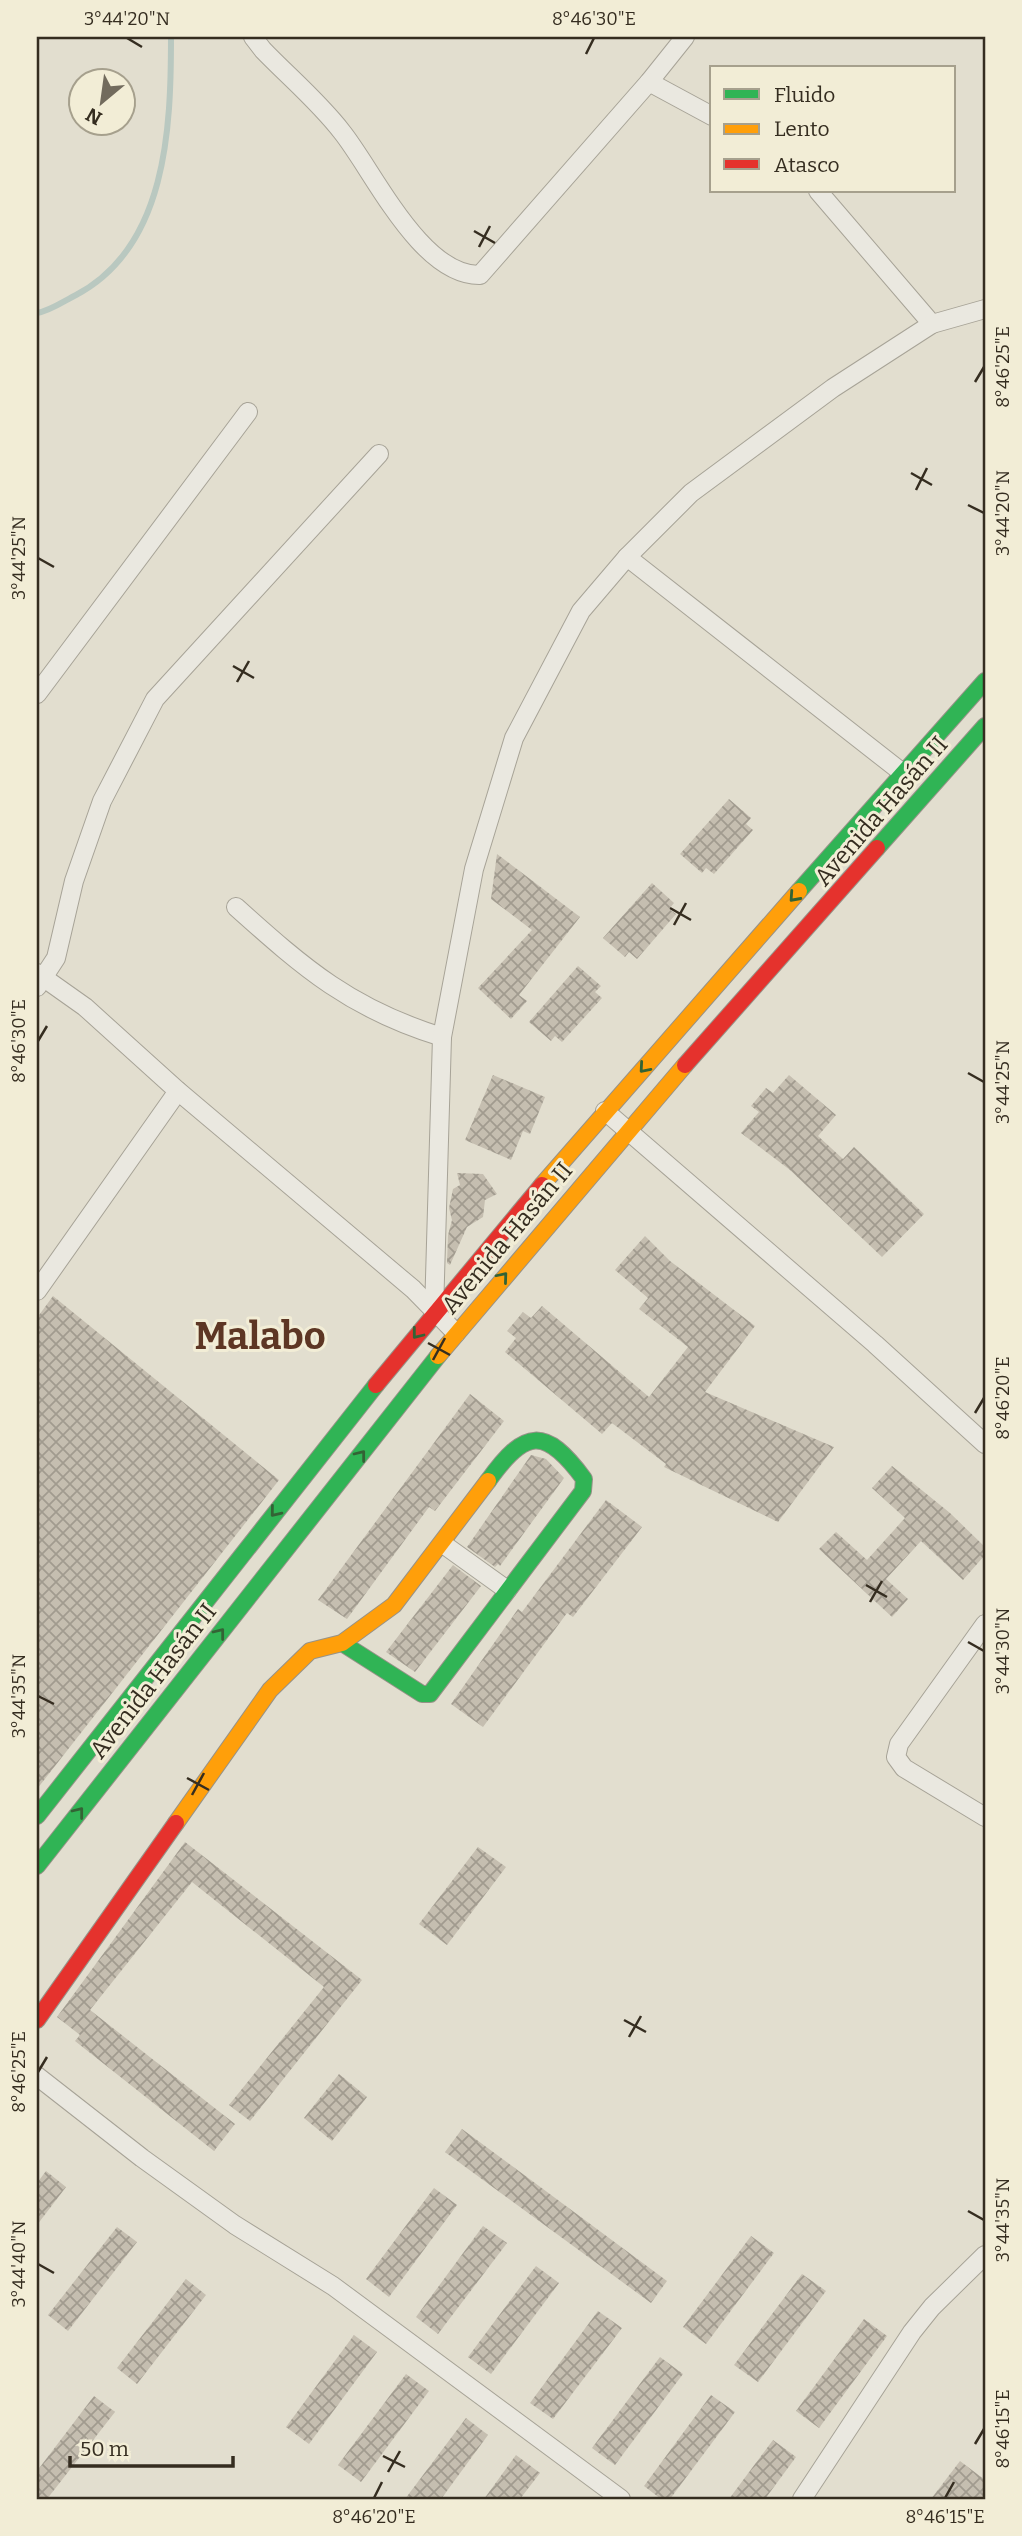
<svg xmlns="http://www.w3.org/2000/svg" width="1022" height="2536" viewBox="0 0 1022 2536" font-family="Bitter,serif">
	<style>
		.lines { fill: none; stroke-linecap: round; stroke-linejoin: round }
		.stream { stroke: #b9c8c0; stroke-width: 6 }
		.building { fill: url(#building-cross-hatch) }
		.street-casing { stroke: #a7a397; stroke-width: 20 }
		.fast-casing { stroke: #979288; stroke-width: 18 }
		.slow-casing { stroke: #979288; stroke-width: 18 }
		.jam-casing { stroke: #979288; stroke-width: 18 }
		.street { stroke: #eae8e0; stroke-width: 18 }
		.fast { stroke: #30b455; stroke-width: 16 }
		.slow { stroke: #ff9f0a; stroke-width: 16 }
		.jam { stroke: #e5322d; stroke-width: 16 }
		.oneway { stroke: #336335 }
		.ticks { fill: none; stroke: #352d20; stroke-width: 2.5 }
		.labels { text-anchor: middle; stroke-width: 6; stroke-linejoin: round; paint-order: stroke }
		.street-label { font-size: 24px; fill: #352d20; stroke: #f2edd6 }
		.town-label { font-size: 38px; font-weight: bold; fill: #5d3624; stroke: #f2edd6 }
		.neatline { fill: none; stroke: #352d20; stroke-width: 2.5 }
		.ticks-label { font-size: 18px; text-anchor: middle; fill: #352d20 }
	</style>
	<defs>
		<pattern id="building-cross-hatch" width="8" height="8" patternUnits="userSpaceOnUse" patternTransform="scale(1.75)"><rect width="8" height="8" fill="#c5beb0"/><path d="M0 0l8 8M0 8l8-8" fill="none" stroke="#a19b8f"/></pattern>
	</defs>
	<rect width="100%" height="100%" fill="#e2decf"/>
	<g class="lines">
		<path class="stream" d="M37,313C50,311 64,301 76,295C167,247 171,128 171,37"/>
	</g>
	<g class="building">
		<polygon points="729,799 751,818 746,824 753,830 714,874 706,868 702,873 680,854"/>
		<polygon points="497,854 580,917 519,995 527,1001 511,1019 478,988 532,930 491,899"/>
		<polygon points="652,883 674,903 669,909 676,914 637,959 629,952 625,957 603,938"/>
		<polygon points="578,966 601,986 595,992 602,998 562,1042 555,1036 551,1041 529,1022"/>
		<polygon points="493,1075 545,1097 530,1134 523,1131 511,1160 465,1140"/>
		<polygon points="789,1075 836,1115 818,1136 843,1159 854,1147 924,1214 882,1257 790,1170 741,1133 759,1112 751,1106 766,1088 773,1093"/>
		<polygon points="457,1173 483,1174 497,1194 485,1200 483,1217 467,1227 450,1265 447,1263 448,1235 452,1220 449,1208 453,1189 460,1185"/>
		<polygon points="645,1236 670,1261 755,1326 705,1392 834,1447 778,1522 664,1467 666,1464 612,1423 602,1434 505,1352 516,1338 507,1331 523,1312 531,1318 542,1306 649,1397 688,1347 639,1309 648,1298 615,1270"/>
		<polygon points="53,1296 279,1480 37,1789 37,1318"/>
		<polygon points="470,1394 504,1421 435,1511 429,1507 347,1619 318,1600"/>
		<polygon points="531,1455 546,1459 564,1478 500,1566 498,1564 495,1567 467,1547"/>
		<polygon points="892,1466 950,1513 985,1547 985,1555 963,1580 921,1541 886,1579 908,1599 892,1617 819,1549 836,1532 867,1560 905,1518 872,1488"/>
		<polygon points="606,1500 642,1527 573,1617 567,1613 483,1727 451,1704 518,1609 522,1612"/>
		<polygon points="453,1565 481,1586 415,1672 386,1652"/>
		<polygon points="185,1842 362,1980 250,2121 229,2105 324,1987 192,1882 90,2010 235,2124 214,2151 75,2041 80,2035 57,2017"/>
		<polygon points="478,1847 506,1867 447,1945 419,1924"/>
		<polygon points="339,2074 367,2097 332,2141 304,2118"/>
		<polygon points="462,2129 667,2281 651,2303 445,2152"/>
		<polygon points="46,2171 66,2187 37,2225 37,2183"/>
		<polygon points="434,2188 457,2205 389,2297 366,2279"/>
		<polygon points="483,2226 507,2243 438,2334 416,2317"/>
		<polygon points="117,2227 137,2242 68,2331 48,2315"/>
		<polygon points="751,2236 774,2253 706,2344 683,2327"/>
		<polygon points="536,2266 559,2283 491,2374 468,2357"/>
		<polygon points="802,2274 826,2291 758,2382 734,2365"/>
		<polygon points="186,2279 206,2295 137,2384 117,2368"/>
		<polygon points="598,2311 622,2328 553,2419 530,2403"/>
		<polygon points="864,2319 887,2336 819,2428 796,2411"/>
		<polygon points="354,2335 377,2352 309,2444 286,2427"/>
		<polygon points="660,2357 683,2374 615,2465 592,2448"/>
		<polygon points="406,2374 429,2391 361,2482 338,2465"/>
		<polygon points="711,2395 735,2412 670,2499 661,2499 644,2486"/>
		<polygon points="94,2396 115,2412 47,2499 37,2499 37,2471"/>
		<polygon points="466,2418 488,2435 441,2499 405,2499"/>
		<polygon points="773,2440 796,2457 765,2499 729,2499"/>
		<polygon points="516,2455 540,2473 520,2499 484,2499"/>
		<polygon points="960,2461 985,2480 985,2499 931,2499"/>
	</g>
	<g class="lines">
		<defs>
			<g id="street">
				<path d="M253,37L263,50C289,77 319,102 342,132C374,172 421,276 480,275L649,82L685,37"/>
				<polyline points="649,82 712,116"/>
				<polyline points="818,191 932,324 985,309"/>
				<polyline points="627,557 904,774"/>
				<polyline points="37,694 248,412"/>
				<path d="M236,907C305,969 351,1009 442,1037"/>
				<polyline points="37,973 85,1007 178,1091 413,1289 456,1333"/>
				<polyline points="37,987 56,958 74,881 102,801 155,699 379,454"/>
				<polyline points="605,1111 875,1344 985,1444"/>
				<polyline points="37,1291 178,1091"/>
				<polyline points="434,1312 442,1037 474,869 514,738 581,611 627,557 691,493 833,388 932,324"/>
				<polyline points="443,1544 507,1590"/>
				<polyline points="985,1624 899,1744 896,1757 904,1768 985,1817"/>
				<polyline points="37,2076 142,2158 235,2225 333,2286 621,2499"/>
				<polyline points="802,2499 912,2332 932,2307 985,2255"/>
			</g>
			<g id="fast">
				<polyline points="877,848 985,726"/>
				<polyline points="799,891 985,681"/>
				<path d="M342,1643L422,1694H430L583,1491L584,1479C545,1426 525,1429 488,1481"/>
				<polyline points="37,1816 376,1385"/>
				<polyline points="37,1866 438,1356"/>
			</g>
			<g id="slow">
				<polyline points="542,1185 799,891"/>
				<polyline points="438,1356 685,1065"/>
				<polyline points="176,1823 270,1690 310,1651 342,1643 394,1605 488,1481"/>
			</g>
			<g id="jam">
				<polyline points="685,1065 877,848"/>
				<polyline points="376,1385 542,1185"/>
				<polyline points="37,2020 176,1823"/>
			</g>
		</defs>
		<use href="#street" class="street-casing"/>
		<use href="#fast" class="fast-casing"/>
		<use href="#slow" class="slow-casing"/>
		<use href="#jam" class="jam-casing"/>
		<use href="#street" class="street"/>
		<use href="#fast" class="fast"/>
		<use href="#slow" class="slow"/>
		<use href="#jam" class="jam"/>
	</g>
	<defs><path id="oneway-chevron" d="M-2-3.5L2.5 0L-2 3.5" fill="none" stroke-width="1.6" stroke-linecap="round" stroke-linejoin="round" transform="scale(1.75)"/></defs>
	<g class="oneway">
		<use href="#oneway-chevron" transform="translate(794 897) rotate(132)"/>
		<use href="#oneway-chevron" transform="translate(644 1068) rotate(131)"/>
		<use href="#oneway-chevron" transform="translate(503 1277) rotate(-50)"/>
		<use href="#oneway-chevron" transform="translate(417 1334) rotate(128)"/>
		<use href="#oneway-chevron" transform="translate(361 1455) rotate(-52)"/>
		<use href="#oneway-chevron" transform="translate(275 1512) rotate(129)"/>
		<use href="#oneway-chevron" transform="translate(220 1633) rotate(-52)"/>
		<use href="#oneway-chevron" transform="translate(79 1812) rotate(-52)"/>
	</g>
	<path class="ticks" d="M127,38L142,47M586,54L594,38M474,231L495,243M479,247L490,226M975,382L984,367M911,473L932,485M916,490L927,468M968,505L984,513M38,558L54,567M233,666L254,678M237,682L249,661M670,908L691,920M674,925L686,903M38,1041L47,1026M968,1073L984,1082M428,1343L450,1355M433,1360L445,1338M975,1413L984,1398M866,1585L887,1597M870,1602L882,1581M968,1642L984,1651M38,1696L54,1704M187,1778L209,1790M192,1795L204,1773M624,2020L646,2032M629,2037L641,2016M38,2072L47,2057M968,2211L984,2220M38,2264L54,2273M975,2444L984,2429M383,2456L405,2467M388,2472L400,2451M374,2498L382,2482M945,2498L954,2482"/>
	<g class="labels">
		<g class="street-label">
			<text transform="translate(881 811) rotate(-49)" y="8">Avenida Hasán II</text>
			<text transform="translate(507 1238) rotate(-50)" y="8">Avenida Hasán II</text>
			<text transform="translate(153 1681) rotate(-52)" y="8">Avenida Hasán II</text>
		</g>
		<g class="town-label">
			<text x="260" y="1349">Malabo</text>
		</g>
	</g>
	<rect width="1022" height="2536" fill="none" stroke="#f2edd6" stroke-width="77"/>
	<rect x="710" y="66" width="245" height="126" fill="#f2edd6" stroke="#a6a08d" stroke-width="2"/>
	<rect x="724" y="89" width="35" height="10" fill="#30b455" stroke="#a6a08d" stroke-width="2"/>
	<text x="774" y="102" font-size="21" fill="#352d20">Fluido</text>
	<rect x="724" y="124" width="35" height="10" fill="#ff9f0a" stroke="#a6a08d" stroke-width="2"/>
	<text x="774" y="136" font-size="21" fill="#352d20">Lento</text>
	<rect x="724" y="159" width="35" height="10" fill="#e5322d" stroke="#a6a08d" stroke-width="2"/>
	<text x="774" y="172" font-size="21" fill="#352d20">Atasco</text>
	<g transform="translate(102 102) rotate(209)"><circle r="33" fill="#f2edd6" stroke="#a6a08d" stroke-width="2"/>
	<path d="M0-5L12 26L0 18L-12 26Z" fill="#726b5d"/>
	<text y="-10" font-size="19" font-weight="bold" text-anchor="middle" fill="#352d20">N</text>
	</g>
	<path d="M70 2456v10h163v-10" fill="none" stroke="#352d20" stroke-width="3.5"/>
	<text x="80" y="2456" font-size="21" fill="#352d20" stroke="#f2edd6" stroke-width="5" paint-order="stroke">50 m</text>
	<rect x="38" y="38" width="946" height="2460" class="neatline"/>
	<g class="ticks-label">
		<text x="127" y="25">3°44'20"N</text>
		<text x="594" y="25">8°46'30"E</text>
		<text transform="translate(1003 367) rotate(-90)" y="6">8°46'25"E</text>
		<text transform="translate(1003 513) rotate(-90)" y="6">3°44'20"N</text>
		<text transform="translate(19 558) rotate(-90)" y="6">3°44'25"N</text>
		<text transform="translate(19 1041) rotate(-90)" y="6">8°46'30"E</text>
		<text transform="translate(1003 1082) rotate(-90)" y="6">3°44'25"N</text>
		<text transform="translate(1003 1398) rotate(-90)" y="6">8°46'20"E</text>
		<text transform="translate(1003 1651) rotate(-90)" y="6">3°44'30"N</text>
		<text transform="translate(19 1696) rotate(-90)" y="6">3°44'35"N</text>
		<text transform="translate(19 2072) rotate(-90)" y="6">8°46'25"E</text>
		<text transform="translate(1003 2220) rotate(-90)" y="6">3°44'35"N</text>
		<text transform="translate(19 2264) rotate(-90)" y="6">3°44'40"N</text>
		<text transform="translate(1003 2429) rotate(-90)" y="6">8°46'15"E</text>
		<text x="374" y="2523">8°46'20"E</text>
		<text x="945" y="2523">8°46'15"E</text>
	</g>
</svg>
